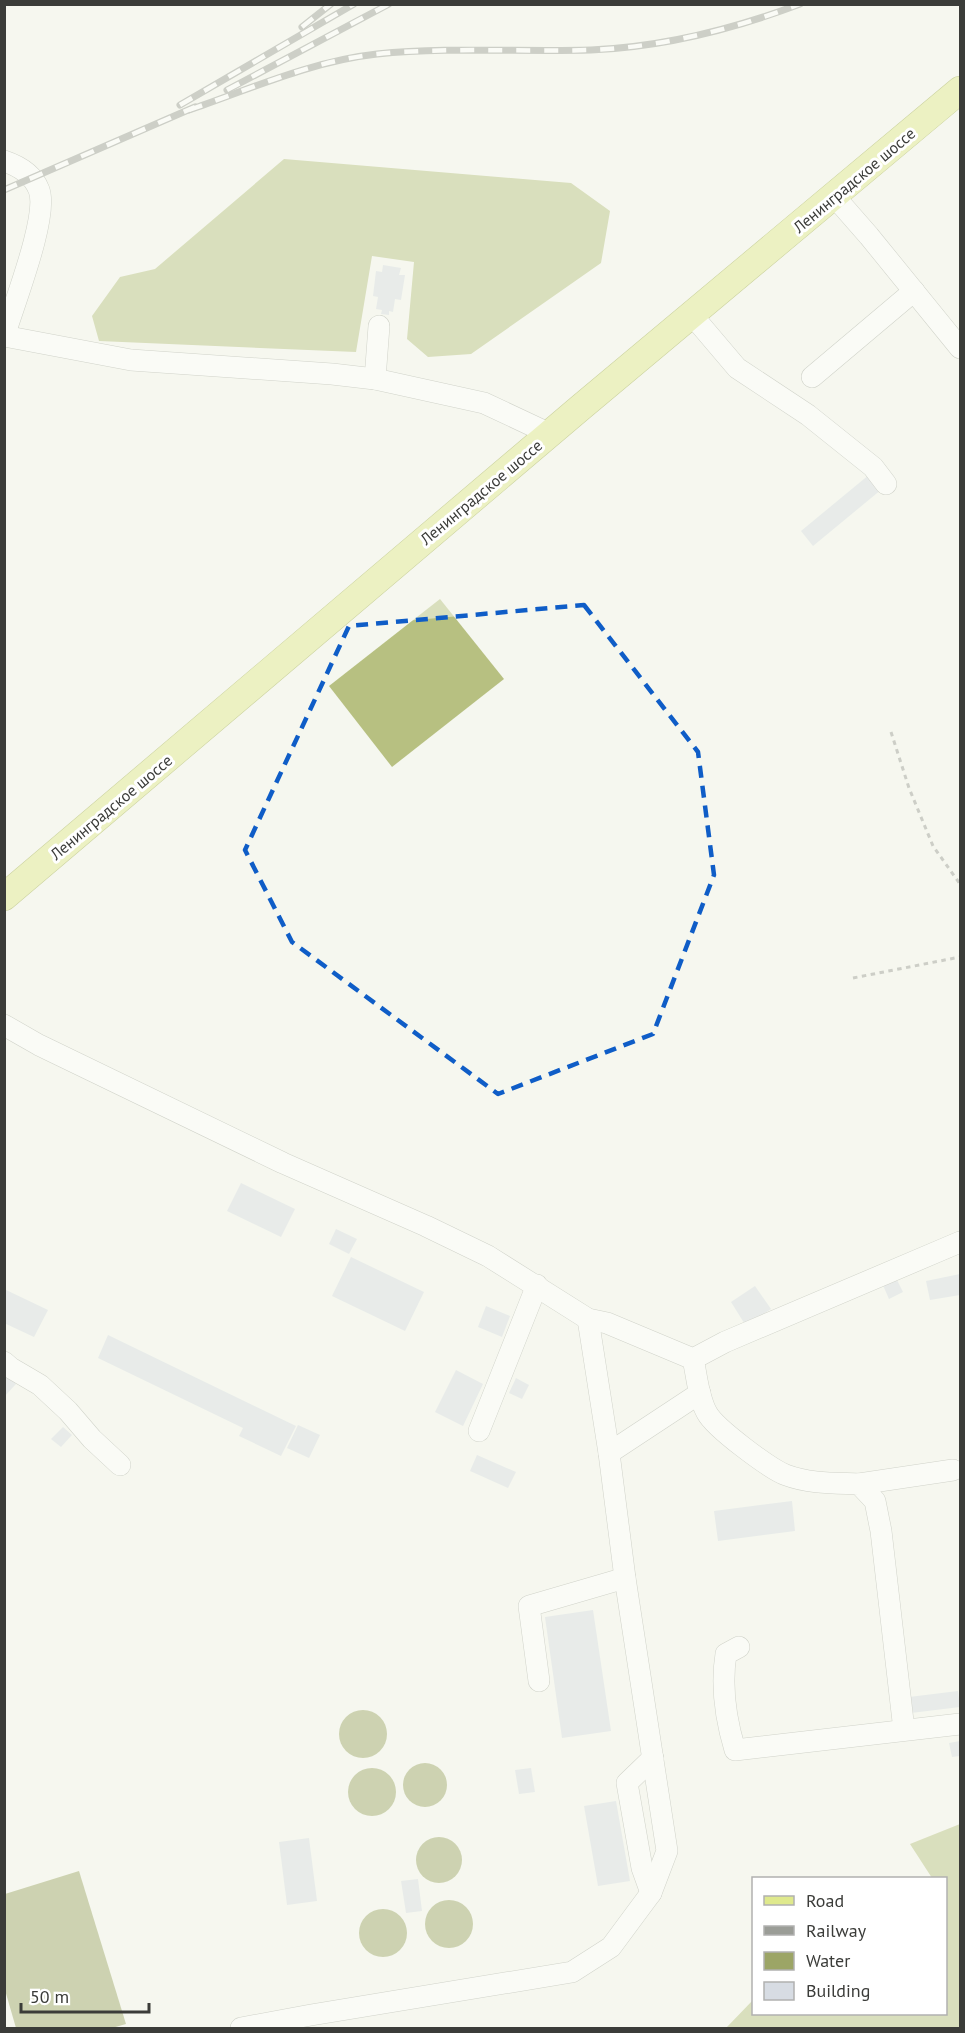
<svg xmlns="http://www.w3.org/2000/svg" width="965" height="2033" viewBox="0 0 965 2033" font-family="'PT Sans',sans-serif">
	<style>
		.forest { fill: #b7c081 }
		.water { fill: #9ca566 }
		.building { fill: #d7dce3 }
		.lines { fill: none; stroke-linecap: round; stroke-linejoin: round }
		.minor-casing { stroke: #a4a69e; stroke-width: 22 }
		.major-casing { stroke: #98a33e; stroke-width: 28 }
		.path { stroke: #9b9c97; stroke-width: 3; stroke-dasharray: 4.5 4.5; stroke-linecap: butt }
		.minor { stroke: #fff; stroke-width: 21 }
		.major { stroke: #dfe98d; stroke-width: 27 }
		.rail-casing { stroke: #9b9d97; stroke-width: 7 }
		.rail { stroke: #fff; stroke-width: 4.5; stroke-dasharray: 14; stroke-linecap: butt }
		.marked { fill: none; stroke: #0f5dc7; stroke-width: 4.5; stroke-dasharray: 12 8; stroke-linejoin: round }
		.labels { text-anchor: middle; stroke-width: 6; stroke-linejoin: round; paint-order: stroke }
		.street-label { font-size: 16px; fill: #3b3c39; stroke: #fff }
	</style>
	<rect width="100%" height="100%" fill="#f5f7ef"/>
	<g class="forest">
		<polygon points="284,159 571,183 610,211 601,263 471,354 428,357 407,339 414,262 372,256 356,352 99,341 92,316 120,277 155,269"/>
		<polygon points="440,599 504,679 392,767 329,686"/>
		<polygon points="960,1824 960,2028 726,2028 753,2000 754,2014 946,2014 946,1878 932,1878 910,1844"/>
	</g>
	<g class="water">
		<circle cx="363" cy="1734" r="24"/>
		<circle cx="425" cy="1785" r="22"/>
		<circle cx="372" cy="1792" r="24"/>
		<circle cx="439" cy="1860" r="23"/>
		<polygon points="79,1871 126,2024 112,2028 16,2028 5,1990 5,1894"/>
		<circle cx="449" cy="1924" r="24"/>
		<circle cx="383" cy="1933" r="24"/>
	</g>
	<g class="building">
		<polygon points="383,265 401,268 399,275 405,275 401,300 395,299 393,312 389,311 389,315 381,314 382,310 376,309 378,297 373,296 376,271 382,272"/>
		<polygon points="870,474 882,489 813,546 801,531"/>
		<polygon points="241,1183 295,1209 281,1237 227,1211"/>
		<polygon points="336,1229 357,1239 349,1254 329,1244"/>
		<polygon points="351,1257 424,1292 405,1331 332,1296"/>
		<polygon points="960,1274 960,1295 930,1300 926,1281"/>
		<polygon points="895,1276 903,1292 889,1299 882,1283"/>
		<polygon points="755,1286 771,1309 746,1326 731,1302"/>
		<polygon points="4,1289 48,1310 34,1337 4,1323"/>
		<polygon points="486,1306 510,1316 502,1337 478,1327"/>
		<polygon points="108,1335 296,1426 281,1456 239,1436 243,1428 98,1358"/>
		<polygon points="456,1370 483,1384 463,1426 435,1412"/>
		<polygon points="4,1373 16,1384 4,1397"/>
		<polygon points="516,1378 529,1385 522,1399 509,1393"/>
		<polygon points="298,1425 320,1435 309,1458 287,1448"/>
		<polygon points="63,1427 72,1435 61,1447 51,1439"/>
		<polygon points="477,1455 516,1472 508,1488 470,1471"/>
		<polygon points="792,1501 795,1531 718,1541 714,1511"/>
		<polygon points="593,1610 611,1731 562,1738 545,1617"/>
		<polygon points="958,1691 960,1707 911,1713 909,1697"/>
		<polygon points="960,1741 960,1756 952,1757 949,1743"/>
		<polygon points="531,1768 535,1792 519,1794 515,1770"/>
		<polygon points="616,1801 630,1881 598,1886 584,1806"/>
		<polygon points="309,1838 317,1901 287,1905 279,1842"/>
		<polygon points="418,1879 422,1911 406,1913 401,1881"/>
	</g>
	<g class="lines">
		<defs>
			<g id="minor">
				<path d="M4,161C19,166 33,174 39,190C49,216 13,306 4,337"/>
				<polyline points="834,196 869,236 960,348"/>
				<polyline points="692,315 737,368 808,415 873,467 886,484"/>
				<polyline points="4,336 131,360 332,374 375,379 484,403 550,434"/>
				<polyline points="812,377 914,291"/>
				<polyline points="375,379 379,326"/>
				<polyline points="4,1025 39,1045 283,1163 426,1226 488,1256 588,1319 607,1323 693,1359 725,1342 960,1242"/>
				<path d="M693,1359C697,1376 698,1397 707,1413C715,1428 770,1469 786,1475C810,1484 835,1483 859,1484L875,1501L881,1531L904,1730"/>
				<polyline points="4,1362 11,1368 40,1385 68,1411 92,1439 120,1465"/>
				<polyline points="479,1431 537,1285"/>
				<polyline points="609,1453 700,1393"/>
				<polyline points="859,1484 953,1470"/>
				<path d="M739,1647L726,1654C721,1685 726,1720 735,1750L960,1724"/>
				<polyline points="539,1681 529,1606 625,1578"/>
				<polyline points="651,1893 642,1868 627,1783 653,1758"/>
				<polyline points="241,2028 311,2015 572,1972 611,1947 651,1893 667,1851 625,1578 609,1453 588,1319"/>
			</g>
			<polyline id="major" points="4,897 580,408 960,90"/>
		</defs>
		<use href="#minor" class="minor-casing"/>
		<use href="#major" class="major-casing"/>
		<g class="path">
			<polyline points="891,732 909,788 933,846 960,884"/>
			<polyline points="853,978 960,957"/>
		</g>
		<use href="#minor" class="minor"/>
		<use href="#major" class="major"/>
		<defs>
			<g id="rail">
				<polyline points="302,27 331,4"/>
				<polyline points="227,90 389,4"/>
				<polyline points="180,105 354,4"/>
				<path d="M189,110C250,89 312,61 377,54C448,47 520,52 591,50C662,47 734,29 800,4"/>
				<polyline points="4,190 195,107"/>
			</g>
		</defs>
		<use href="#rail" class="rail-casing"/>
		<use href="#rail" class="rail"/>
	</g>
	<path d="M0 0H965V2033H0ZM584,605L698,752L714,875L653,1034L498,1094L292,942L245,850L349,626Z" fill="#f5f7ef" fill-opacity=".55" fill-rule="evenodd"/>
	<path class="marked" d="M584,605L698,752L714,875L653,1034L498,1094L292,942L245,850L349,626Z"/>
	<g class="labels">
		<g class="street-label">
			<text transform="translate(854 180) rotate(-40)" y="6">Ленинградское шоссе</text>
			<text transform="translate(481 492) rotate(-40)" y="6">Ленинградское шоссе</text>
			<text transform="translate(111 807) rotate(-40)" y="6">Ленинградское шоссе</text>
		</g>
	</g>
	<rect width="965" height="2033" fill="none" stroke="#3b3c39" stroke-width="12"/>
	<rect x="752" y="1877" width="195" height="138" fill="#ffffff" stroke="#b1b1b0" stroke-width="1.5"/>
	<rect x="764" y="1896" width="30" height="9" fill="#dfe98d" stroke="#b1b1b0" stroke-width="1.5"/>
	<text x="806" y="1907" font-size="18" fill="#3b3c39">Road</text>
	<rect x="764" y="1926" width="30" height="9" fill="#9b9d97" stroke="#b1b1b0" stroke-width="1.5"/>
	<text x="806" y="1937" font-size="18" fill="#3b3c39">Railway</text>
	<rect x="764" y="1952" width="30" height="18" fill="#9ca566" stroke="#b1b1b0" stroke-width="1.5"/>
	<text x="806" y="1967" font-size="18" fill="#3b3c39">Water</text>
	<rect x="764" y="1982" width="30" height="18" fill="#d7dce3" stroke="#b1b1b0" stroke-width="1.5"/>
	<text x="806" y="1997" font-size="18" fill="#3b3c39">Building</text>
	<path d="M21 2003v9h128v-9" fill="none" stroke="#3b3c39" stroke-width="3"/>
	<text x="30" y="2003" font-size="18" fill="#3b3c39" stroke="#ffffff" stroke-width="4.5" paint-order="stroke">50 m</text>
</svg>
